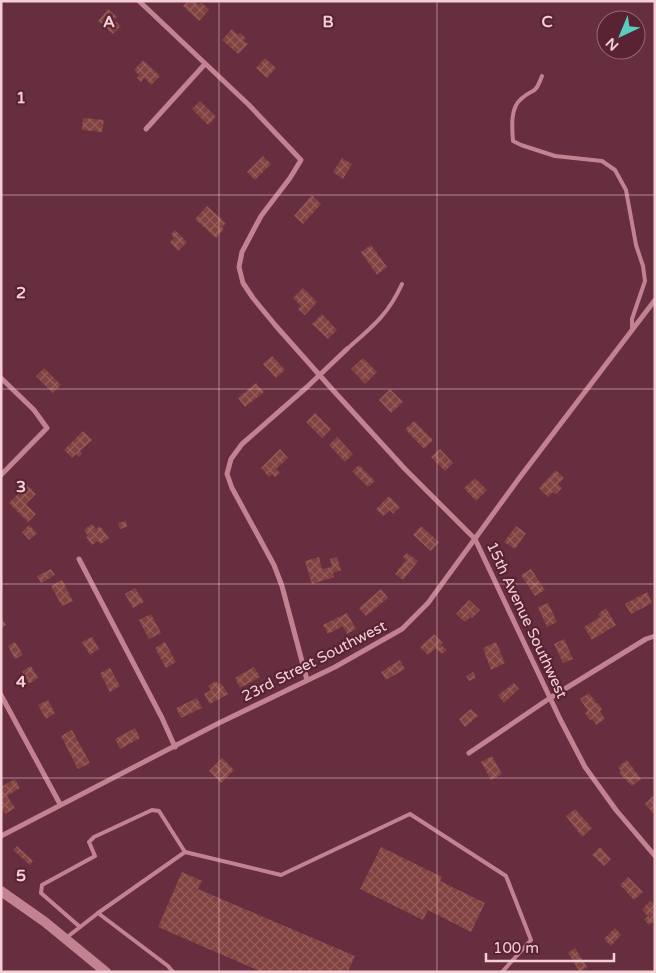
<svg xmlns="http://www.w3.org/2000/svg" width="656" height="973" viewBox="0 0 656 973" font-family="'Varela Round',sans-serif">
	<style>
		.building { fill: url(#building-cross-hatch) }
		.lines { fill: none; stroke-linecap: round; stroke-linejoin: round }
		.lane { stroke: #c38291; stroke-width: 4 }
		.street { stroke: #c38291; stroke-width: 5 }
		.secondary { stroke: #c38291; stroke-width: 10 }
		.grid { fill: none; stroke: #f3cfd6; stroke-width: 1; stroke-opacity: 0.55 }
		.labels { text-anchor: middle; stroke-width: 4.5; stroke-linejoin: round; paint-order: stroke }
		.street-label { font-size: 15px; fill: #f3cfd6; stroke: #5a2333 }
		.grid-label { font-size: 16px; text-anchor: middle; font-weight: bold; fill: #f3cfd6; stroke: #5a2333; stroke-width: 4.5; stroke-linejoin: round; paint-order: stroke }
	</style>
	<defs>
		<pattern id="building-cross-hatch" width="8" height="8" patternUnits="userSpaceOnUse" patternTransform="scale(1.25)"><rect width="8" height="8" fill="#824340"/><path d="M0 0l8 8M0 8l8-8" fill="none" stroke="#945d5b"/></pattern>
	</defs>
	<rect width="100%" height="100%" fill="#662e3e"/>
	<g class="building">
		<polygon points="188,1 195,1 198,5 201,2 209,10 199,21 183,6"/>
		<polygon points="108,9 117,17 114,20 121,26 113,34 98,21"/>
		<polygon points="232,29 238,35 240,33 246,38 244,41 248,44 238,54 222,40"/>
		<polygon points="265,58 276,68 267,78 256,68"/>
		<polygon points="143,60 160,76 151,85 145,78 141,82 137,78 139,75 134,70"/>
		<polygon points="200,101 216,117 208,125 192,109"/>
		<polygon points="83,118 104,120 102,132 82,130"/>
		<polygon points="263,156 271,164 255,180 247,172"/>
		<polygon points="342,158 352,164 343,179 333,172"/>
		<polygon points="312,195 321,204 303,224 294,216"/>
		<polygon points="207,206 226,223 222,227 224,229 216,238 195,219"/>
		<polygon points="175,230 187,242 178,251 170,242 174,238 171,234"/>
		<polygon points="371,245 387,267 377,275 361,252"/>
		<polygon points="303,288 317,302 305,315 298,309 301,306 293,298"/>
		<polygon points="322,314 337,330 328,339 312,324"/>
		<polygon points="272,356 285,370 276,378 263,364"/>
		<polygon points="363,358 377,372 365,384 351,369"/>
		<polygon points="44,368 61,385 53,393 36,376"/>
		<polygon points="256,383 264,392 245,407 238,398"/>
		<polygon points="390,389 403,402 391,413 379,400"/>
		<polygon points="315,413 331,429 322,438 306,422"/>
		<polygon points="414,421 433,440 424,449 405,429"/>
		<polygon points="83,431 92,440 80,451 82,454 79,457 76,454 72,458 64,450"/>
		<polygon points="337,437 353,454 345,462 329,445"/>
		<polygon points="280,449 288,458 276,469 280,473 275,477 272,474 269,477 261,468"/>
		<polygon points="440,449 453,463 445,471 431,457"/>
		<polygon points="359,465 375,481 368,487 352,471"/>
		<polygon points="556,470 564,478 558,484 562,488 556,494 553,492 548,497 539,488"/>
		<polygon points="475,478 487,490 476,501 464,488"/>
		<polygon points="27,485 36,494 26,504 36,514 28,522 9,503"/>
		<polygon points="389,496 400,507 393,514 390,510 383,516 376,509"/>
		<polygon points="126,521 127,527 120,529 118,523"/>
		<polygon points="92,524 96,529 100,526 109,538 101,544 98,541 92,545 86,537 88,536 84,530"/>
		<polygon points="29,525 37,533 29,540 22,532"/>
		<polygon points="421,526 439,542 431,551 413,535"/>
		<polygon points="516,526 526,533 515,549 504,542"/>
		<polygon points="407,553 418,561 403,580 395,574 406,560 403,557"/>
		<polygon points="319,557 322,569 332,567 330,559 337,557 341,570 333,573 334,577 312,584 305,561"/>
		<polygon points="51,569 55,575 41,583 37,576"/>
		<polygon points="531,569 545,590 535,596 521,575"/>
		<polygon points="62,580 73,601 62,606 51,586"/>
		<polygon points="135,588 144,602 133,608 125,594"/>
		<polygon points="381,589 388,598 366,616 359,608"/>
		<polygon points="647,592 652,603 631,614 625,604"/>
		<polygon points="469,600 480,610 472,618 470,617 465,622 456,614"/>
		<polygon points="548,603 557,622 547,627 538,607"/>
		<polygon points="606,608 616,625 592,640 584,627 600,617 598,614"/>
		<polygon points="347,613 356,629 347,634 343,626 328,634 323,625"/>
		<polygon points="151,614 161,633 149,639 139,620"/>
		<polygon points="1,617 6,625 1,628"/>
		<polygon points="434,634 443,643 441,645 447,650 442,654 436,648 428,655 420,647"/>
		<polygon points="92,637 99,649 90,655 82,642"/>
		<polygon points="564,639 573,659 563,663 554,644"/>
		<polygon points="15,642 23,655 15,659 8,646"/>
		<polygon points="165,642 176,662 166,668 155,648"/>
		<polygon points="496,642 505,663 491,670 483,648"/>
		<polygon points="400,660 405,669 386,680 381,672"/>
		<polygon points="31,666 38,678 29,684 22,671"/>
		<polygon points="254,667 260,677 240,688 235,678"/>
		<polygon points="110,668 120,686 110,692 100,673"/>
		<polygon points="473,672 476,678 469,681 466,676"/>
		<polygon points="216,681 219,685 221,683 228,694 210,704 204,694 211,690 208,686"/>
		<polygon points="514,683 519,689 504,703 498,695"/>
		<polygon points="589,693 597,704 598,703 602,709 600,711 605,719 596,725 592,719 590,720 585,713 588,711 580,699"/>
		<polygon points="197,698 202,708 181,718 176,708"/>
		<polygon points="48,700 55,713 46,719 38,705"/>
		<polygon points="471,709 478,716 465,727 459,719"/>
		<polygon points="135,728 140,738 120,749 115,739"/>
		<polygon points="72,730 90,763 78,769 61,736"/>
		<polygon points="492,756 502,774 491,780 481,762"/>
		<polygon points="222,758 234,770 221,783 209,771"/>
		<polygon points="627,760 641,779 632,786 619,773 621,771 618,767"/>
		<polygon points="15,779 20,788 7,796 15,808 5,814 1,808 1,787"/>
		<polygon points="653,796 655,799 655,815 645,804"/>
		<polygon points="575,809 592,828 582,837 566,816"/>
		<polygon points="17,846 33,861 30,865 13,850"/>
		<polygon points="381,847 442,877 440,881 485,903 471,932 428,910 423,920 360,889"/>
		<polygon points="600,847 611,859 604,866 592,855"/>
		<polygon points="182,872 202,881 198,889 355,956 348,972 262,972 158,927"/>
		<polygon points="628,877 643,892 634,900 620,885"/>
		<polygon points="650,901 655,905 655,924 653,922 649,925 644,919 648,916 642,910"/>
		<polygon points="615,928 621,935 611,946 604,939"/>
		<polygon points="575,948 587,967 580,972 568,953"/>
	</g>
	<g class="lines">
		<g class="lane">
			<path d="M542,76C534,97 534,87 521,99C510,108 512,128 513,141L521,145L555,156L602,161L615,170L626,190L636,245L643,266L645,281L632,319V330"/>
			<path d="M347,349C372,327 388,315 402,284"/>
			<polyline points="98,913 168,966 173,972"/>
			<polyline points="80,927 41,893 42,885 95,856 89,842 94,837 152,810 159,811 185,852 281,875 410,814 506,876 531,940 502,972"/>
			<polyline points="66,938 98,913 185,852"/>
		</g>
		<g class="street">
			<polyline points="139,1 249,105 301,160 290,178 261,216 242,252 239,267 243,283 253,298 276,326 331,388 405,469 475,539 560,719 585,767 616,810 655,856"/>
			<polyline points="146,129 205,64"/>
			<polyline points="1,378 34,410 47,428 1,475"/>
			<polyline points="79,559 162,718 175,747"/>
			<polyline points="307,680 282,586 274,565 232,488 227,474 231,459 242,444 307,387 347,349"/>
			<polyline points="1,695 60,804"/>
			<polyline points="469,753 550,698 646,639 655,636"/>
			<polyline points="1,836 219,723 335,667 402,629 428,603 520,477 655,300"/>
		</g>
		<polyline class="secondary" points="1,891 45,922 106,972"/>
	</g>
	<path class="grid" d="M219,1V972M437,1V972M1,195H655M1,389H655M1,584H655M1,778H655"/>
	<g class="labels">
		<g class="street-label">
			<text transform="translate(527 620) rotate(65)" y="5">15th Avenue Southwest</text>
			<text transform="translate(314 661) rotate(-27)" y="5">23rd Street Southwest</text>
		</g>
	</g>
	<g class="grid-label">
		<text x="109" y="27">A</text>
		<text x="328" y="27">B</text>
		<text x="547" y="27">C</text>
		<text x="21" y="103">1</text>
		<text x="21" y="298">2</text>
		<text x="21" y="492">3</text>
		<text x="21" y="687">4</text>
		<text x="21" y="881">5</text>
	</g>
	<rect width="656" height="973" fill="none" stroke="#f3cfd6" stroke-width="5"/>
	<g transform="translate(621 35) rotate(224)"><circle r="24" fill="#5a2333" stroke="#976874"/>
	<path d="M0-4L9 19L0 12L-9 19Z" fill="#58cebf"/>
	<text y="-8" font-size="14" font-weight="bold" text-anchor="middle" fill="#f3cfd6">N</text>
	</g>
	<path d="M486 953v8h128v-8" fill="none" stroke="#f3cfd6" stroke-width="2.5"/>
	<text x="493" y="953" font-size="15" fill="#f3cfd6" stroke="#5a2333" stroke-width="4" paint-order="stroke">100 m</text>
</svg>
